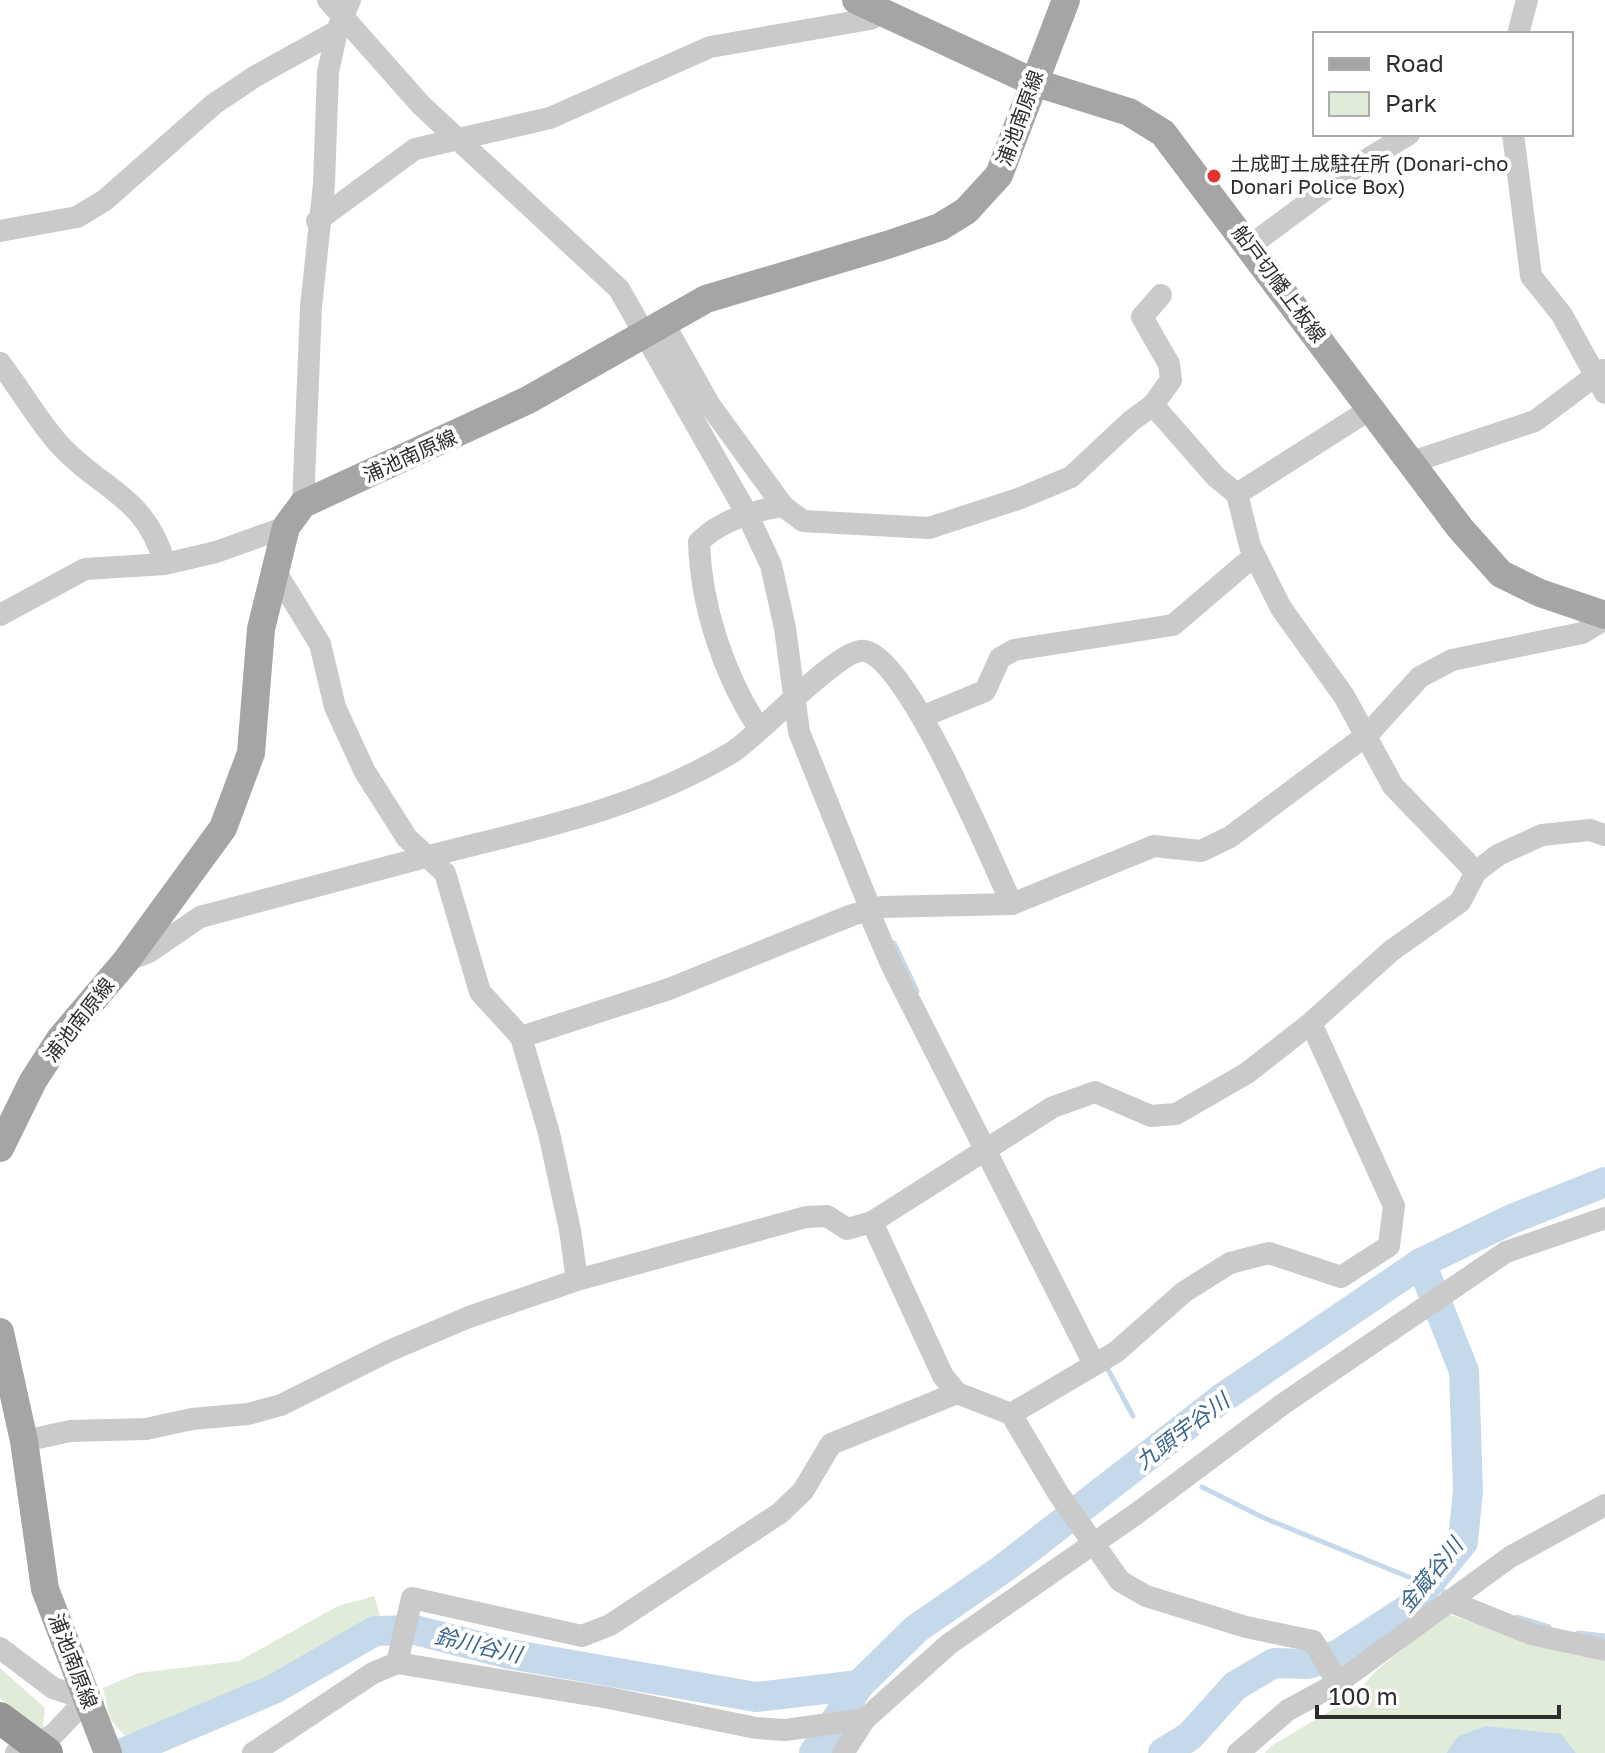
<svg xmlns="http://www.w3.org/2000/svg" width="1605" height="1753" viewBox="0 0 1605 1753" font-family="'Golos Text','Noto Sans JP',sans-serif">
	<style>
		.green { fill: #e1ebda }
		.water { fill: #c6d9eb }
		.lines { fill: none; stroke-linecap: round; stroke-linejoin: round }
		.stream { stroke: #c6d9eb; stroke-width: 5 }
		.river { stroke: #c6d9eb; stroke-width: 30 }
		.minor { stroke: #cacaca; stroke-width: 22 }
		.major { stroke: #a5a5a5; stroke-width: 28 }
		.highway { stroke: #949494; stroke-width: 32 }
		.poi-dot { fill: #e4332e; stroke: #fff; stroke-width: 3 }
		.labels { text-anchor: middle; stroke-width: 8; stroke-linejoin: round; paint-order: stroke }
		.street-label { font-size: 20px; fill: #2d2d2d; stroke: #fff }
		.poi-label { font-size: 20px; fill: #2d2d2d; stroke: #fff; text-anchor: start }
		.water-label { font-size: 22px; font-style: italic; fill: #3b668e; stroke: #fff }
	</style>
	<rect width="100%" height="100%" fill="#fff"/>
	<g class="green">
		<polygon points="374,1596 380,1615 232,1698 125,1736 110,1719 103,1688 138,1673 239,1661 338,1606"/>
		<polygon points="1447,1614 1576,1655 1605,1658 1605,1753 1576,1753 1457,1737 1446,1753 1265,1753 1271,1746 1352,1698 1377,1670"/>
		<polygon points="0,1668 45,1708 42,1732 0,1698"/>
	</g>
	<polygon class="water" points="1485,1726 1561,1734 1576,1753 1446,1753 1457,1737"/>
	<g class="lines">
		<g class="stream">
			<polyline points="894,943 917,991"/>
			<polyline points="1105,1364 1133,1416"/>
			<polyline points="1202,1487 1264,1518 1448,1593"/>
			<polyline points="1517,1617 1549,1627"/>
			<polyline points="1578,1633 1605,1636"/>
		</g>
		<g class="river">
			<polyline points="123,1753 274,1689 375,1631 415,1630 509,1654 756,1697 859,1685"/>
			<polyline points="814,1753 859,1685 916,1629 1004,1568 1221,1399 1421,1263 1512,1219 1605,1182"/>
			<polyline points="1163,1753 1190,1736 1235,1686 1274,1663 1308,1664 1337,1655 1408,1609 1463,1542 1468,1491 1464,1371 1421,1263"/>
		</g>
		<g class="minor">
			<polyline points="328,0 421,105 619,289 747,514 771,565 785,628 799,732 871,910"/>
			<polyline points="1518,34 1527,0"/>
			<polyline points="1513,134 1531,276 1562,315 1605,393"/>
			<polyline points="317,221 415,149 550,118 710,47 870,19 883,12"/>
			<polyline points="0,231 77,217 105,200 214,104 254,77 337,31"/>
			<polyline points="1251,245 1363,162 1409,134"/>
			<polyline points="663,322 709,404 783,506 803,521 929,528 1018,499 1071,477 1131,421 1153,405 1171,380 1169,364 1142,317 1161,295"/>
			<path d="M0,363C20,389 37,419 58,443C101,491 145,494 165,564"/>
			<polyline points="1153,405 1216,477 1237,494"/>
			<polyline points="1372,408 1237,494 1250,546 1281,608 1344,696 1393,786 1476,872"/>
			<polyline points="1412,462 1535,421 1603,370"/>
			<polyline points="303,504 311,307 324,184 328,72 337,31 350,0"/>
			<polyline points="277,574 320,644 335,707 365,772 407,838 445,873 480,992 521,1037 549,1133 570,1230 577,1280"/>
			<polyline points="0,615 85,569 165,564 216,552 286,527"/>
			<polyline points="924,716 985,691 1000,658 1014,650 1173,625 1254,556"/>
			<path d="M759,729C724,675 701,607 699,542C721,520 752,511 783,506"/>
			<polyline points="868,910 891,964 1094,1364"/>
			<path d="M126,961L149,952L200,917C277,897 353,876 429,856C535,829 635,810 731,753C757,738 840,646 865,651C909,660 990,858 1012,904"/>
			<polyline points="521,1037 669,989 852,915 881,907 1012,904 1154,846 1201,851 1230,837 1368,734 1420,677 1452,660 1582,633 1605,619"/>
			<polyline points="872,1222 943,1376 957,1393 1011,1414 1058,1493 1120,1581 1146,1596 1246,1627 1313,1641 1338,1683"/>
			<polyline points="1011,1414 1116,1352 1184,1292 1230,1263 1269,1253 1341,1277 1389,1246 1394,1206 1311,1023"/>
			<polyline points="24,1441 70,1431 146,1429 192,1419 248,1414 281,1405 389,1351 469,1317 577,1280 806,1217 827,1216 847,1229 872,1222 1053,1107 1095,1092 1151,1116 1176,1114 1247,1073 1311,1023 1391,951 1460,902 1476,872 1498,855 1542,835 1590,830 1605,835"/>
			<polyline points="1449,1601 1531,1634 1605,1650"/>
			<polyline points="0,1648 53,1688 87,1699 53,1735 16,1753"/>
			<polyline points="397,1663 412,1598 582,1636 610,1625 780,1513 803,1491 831,1444 957,1393"/>
			<polyline points="253,1753 373,1673 397,1663 609,1698 756,1728 785,1730 865,1719"/>
			<polyline points="843,1753 865,1719 949,1644 1136,1514 1283,1404 1506,1252 1605,1218"/>
			<polyline points="1238,1753 1288,1710 1338,1683 1510,1557 1605,1505"/>
		</g>
		<g class="major">
			<polyline points="856,0 1033,82 1129,112 1163,133 1460,528 1501,574 1540,593 1605,615"/>
			<polyline points="0,1148 33,1081 60,1039 126,961 223,828 251,753 261,629 286,527 303,504 528,400 706,299 887,245 940,227 966,211 999,175 1066,0"/>
			<polyline points="0,1332 24,1441 45,1589 108,1753"/>
		</g>
		<polyline class="highway" points="0,1718 47,1753"/>
	</g>
	<circle class="poi-dot" cx="1214" cy="176" r="8"/>
	<g class="labels">
		<g class="street-label">
			<text transform="translate(1020 118) rotate(-70)" y="7">浦池南原線</text>
			<text transform="translate(1279 284) rotate(53)" y="7">船戸切幡上板線</text>
			<text transform="translate(410 456) rotate(-24)" y="7">浦池南原線</text>
			<text transform="translate(79 1020) rotate(-52)" y="7">浦池南原線</text>
			<text transform="translate(73 1661) rotate(69)" y="7">浦池南原線</text>
		</g>
		<g class="poi-label">
			<text x="1230" y="171">土成町土成駐在所 (Donari-cho<tspan x="1230" dy="23">Donari Police Box)</tspan></text>
		</g>
		<g class="water-label">
			<text transform="translate(1182 1431) rotate(-37)" y="8">九頭宇谷川</text>
			<text transform="translate(1430 1575) rotate(-51)" y="8">金蔵谷川</text>
			<text transform="translate(478 1645) rotate(13)" y="8">鈴川谷川</text>
		</g>
	</g>
	<rect x="1313" y="32" width="260" height="104" fill="#ffffff" stroke="#ababab" stroke-width="2"/>
	<rect x="1329" y="58" width="40" height="12" fill="#a5a5a5" stroke="#ababab" stroke-width="2"/>
	<text x="1385" y="72" font-size="24" fill="#2d2d2d">Road</text>
	<rect x="1329" y="92" width="40" height="24" fill="#e1ebda" stroke="#ababab" stroke-width="2"/>
	<text x="1385" y="112" font-size="24" fill="#2d2d2d">Park</text>
	<path d="M1317 1705v12h242v-12" fill="none" stroke="#2d2d2d" stroke-width="4"/>
	<text x="1329" y="1705" font-size="24" fill="#2d2d2d" stroke="#ffffff" stroke-width="6" paint-order="stroke">100 m</text>
</svg>
